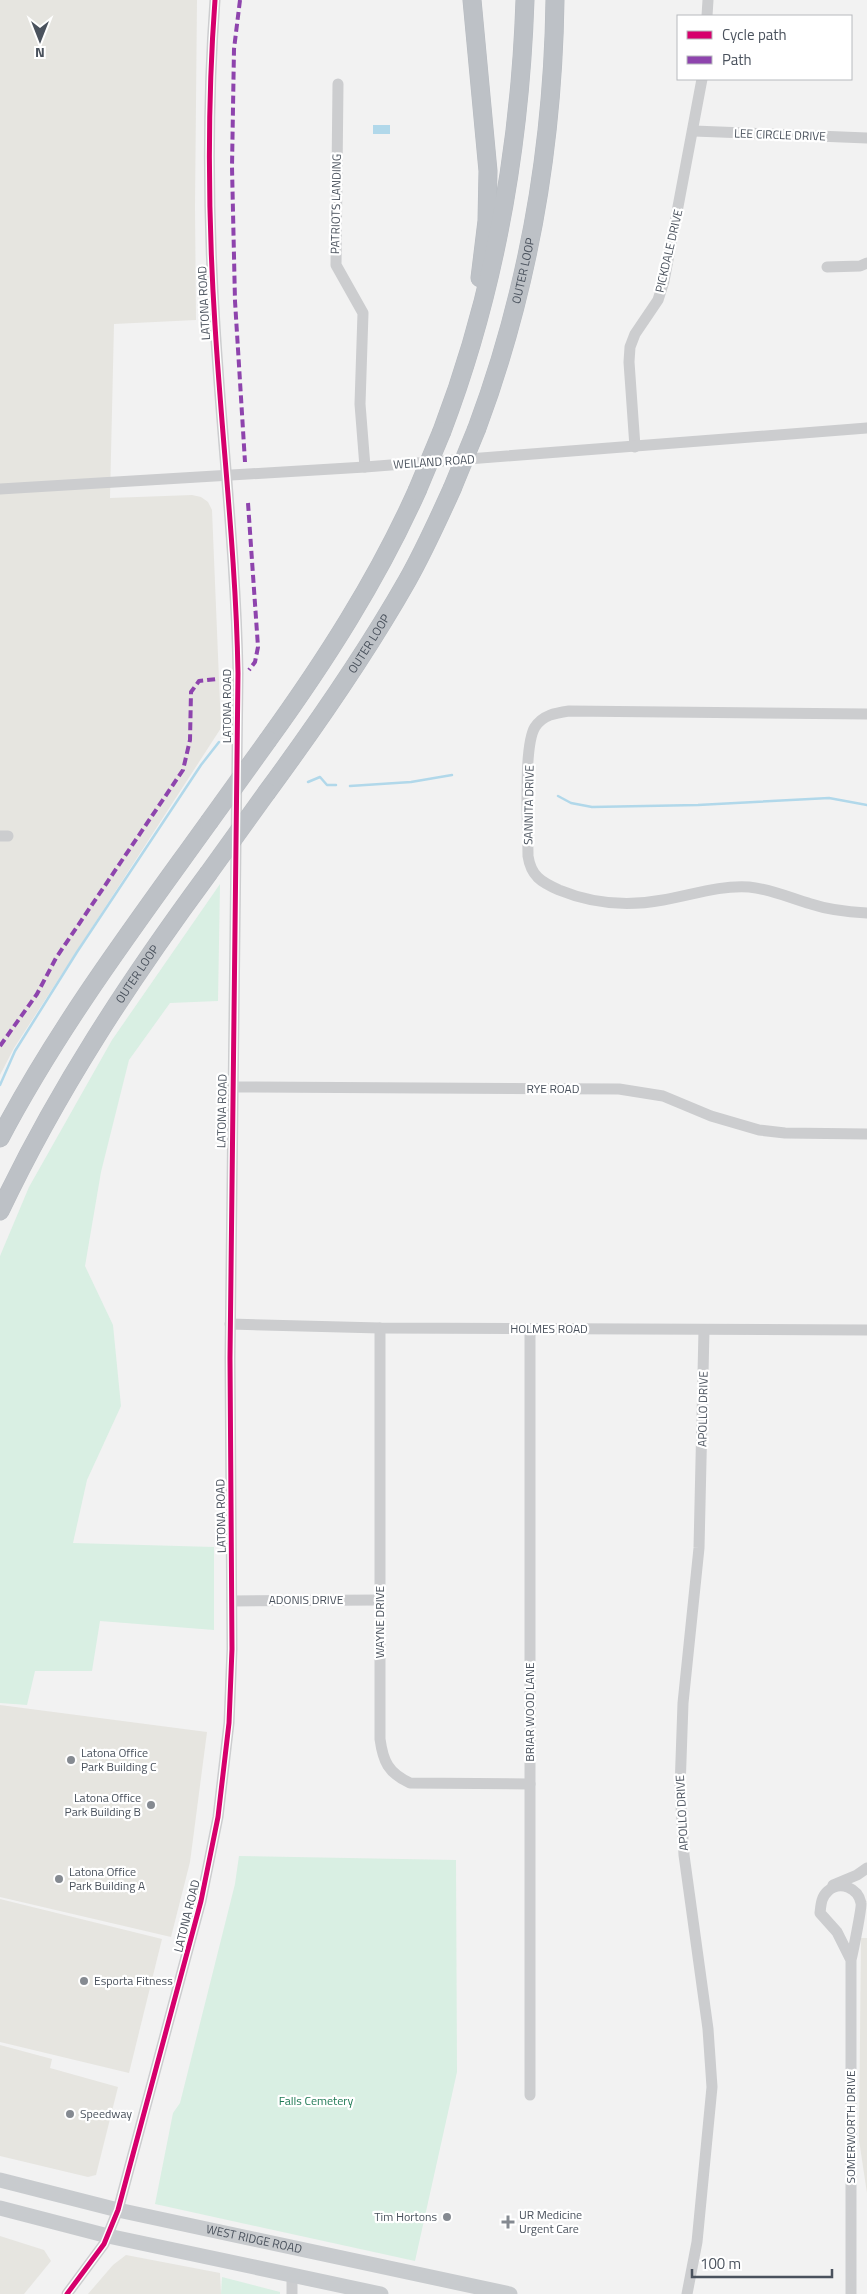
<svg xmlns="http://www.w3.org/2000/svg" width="867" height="2294" viewBox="0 0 867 2294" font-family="'Titillium Web',sans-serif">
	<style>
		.commercial { fill: #e6e5e0 }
		.green { fill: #d9efe3 }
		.water { fill: #b1d8ea }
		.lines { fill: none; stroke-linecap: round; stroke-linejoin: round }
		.stream { stroke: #b1d8ea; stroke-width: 2.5 }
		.highway-casing { stroke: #b7bbc0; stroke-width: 19 }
		.minor { stroke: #cccdcf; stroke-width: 11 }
		.major { stroke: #c8cbce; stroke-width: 15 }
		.highway { stroke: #bdc1c6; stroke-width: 18 }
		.highway-bridge-casing { stroke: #b7bbc0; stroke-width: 19; stroke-linecap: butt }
		.highway-bridge { stroke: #bdc1c6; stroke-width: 18 }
		.quiet { stroke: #8e44ad; stroke-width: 4; stroke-dasharray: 8 4; stroke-linecap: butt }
		.cycleway-casing { stroke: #fff; stroke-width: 8 }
		.cycleway { stroke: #d6006c; stroke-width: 5 }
		.poi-dot { fill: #858a91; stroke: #fff; stroke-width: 2 }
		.labels { text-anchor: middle; stroke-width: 4.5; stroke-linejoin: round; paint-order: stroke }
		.street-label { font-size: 12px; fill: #4a525d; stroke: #fff }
		.poi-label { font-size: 12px; fill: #4a525d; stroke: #fff; text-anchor: start }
		.park-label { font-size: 12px; fill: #1f7a55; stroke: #fff }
	</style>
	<rect width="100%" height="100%" fill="#f2f2f2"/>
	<g class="commercial">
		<polygon points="0,0 197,0 195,207 196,320 114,324 110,498 192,495 201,497 208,502 212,510 221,728 14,1048 0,1075"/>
		<polygon points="0,1705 207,1732 190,1862 171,1937 0,1897"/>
		<polygon points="0,1899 162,1939 129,2073 0,2042"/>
		<polygon points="861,1938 867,1938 867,2193 859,2140"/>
		<polygon points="0,2045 52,2059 50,2068 118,2087 96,2175 88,2177 0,2156"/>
		<polygon points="0,2236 44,2250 51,2261 24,2294 0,2294"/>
		<polygon points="126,2255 220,2273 221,2294 88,2294 113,2265"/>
	</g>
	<g class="green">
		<polygon points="220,884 218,1001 170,1003 129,1060 101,1172 85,1266 113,1325 121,1406 87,1480 73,1543 214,1547 214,1630 100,1621 92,1671 35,1671 27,1705 0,1703 0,1256 29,1187 112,1040"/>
		<polygon points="239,1856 456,1860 457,2072 415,2261 155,2204 173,2113 180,2103 235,1884"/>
		<polygon points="222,2277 280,2292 280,2294 221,2294"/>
	</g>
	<rect class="water" x="373" y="125" width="17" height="9"/>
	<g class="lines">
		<g class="stream">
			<polyline points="308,782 320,777 327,785 336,785"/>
			<polyline points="350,786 411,782 452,775"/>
			<polyline points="558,796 571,803 592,807 698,805 829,798 867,805"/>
			<polyline points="0,1085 15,1051 77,952 201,765 219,742"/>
		</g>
		<defs>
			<g id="highway">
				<polyline points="472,0 488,171 487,221 480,278"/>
				<path id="s2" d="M477,428C528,291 553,146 555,0"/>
				<path d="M442,431C495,292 520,148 525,0"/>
				<path d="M268,740C325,661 377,580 417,491"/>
				<path id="s3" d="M267,792C317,724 365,655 407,581C424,551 438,520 452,489"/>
				<path d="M0,1138C59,1026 135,925 209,822"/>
				<path id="s4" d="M0,1211C57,1091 129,981 208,874"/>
			</g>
		</defs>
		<use href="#highway" class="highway-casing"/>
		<g class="minor">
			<polyline points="707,16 708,0"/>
			<polyline points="338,84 336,265 363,313 360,404 365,467"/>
			<polyline points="694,131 867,138"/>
			<polyline points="827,267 860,266 867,263"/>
			<polyline points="635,447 629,362 630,347 635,334 658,300 664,281 702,79"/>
			<polyline points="0,489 365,467 867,428"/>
			<path d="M867,714L569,711C555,713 543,715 535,727C523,746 528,829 528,856C531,876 541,882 559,890C593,904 626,907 663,900C692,895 719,885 749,887C771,889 790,898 811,904C829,910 848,912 867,913"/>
			<polyline points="0,836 8,836"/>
			<polyline points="232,1087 619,1089 663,1096 711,1116 759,1130 785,1133 867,1134"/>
			<polyline points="230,1324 380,1328 867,1330"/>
			<path d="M380,1328V1739C383,1761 388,1773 410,1783L530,1784"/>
			<polyline points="530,1329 530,2095"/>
			<polyline points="232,1601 380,1600"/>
			<polyline points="833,1885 857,1875 867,1868"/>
			<path d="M67,2294L104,2244L118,2210L201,1901L218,1817L229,1723L232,1649L230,1358L238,673C236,557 222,441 215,325C208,217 207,108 215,0"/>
			<polyline points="292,2294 292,2276"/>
			<polyline points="687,2294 697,2242 712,2087 708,2029 684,1855 680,1789 683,1703 699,1548 704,1330"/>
			<path d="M851,2294V1960C853,1952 862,1907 861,1903C858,1888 840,1880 828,1891C821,1897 821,1905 820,1913L837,1932L851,1960"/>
		</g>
		<g class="major">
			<path id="s1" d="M0,2180L118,2210L510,2294"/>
			<polyline points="0,2208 108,2236 381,2294"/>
		</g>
		<use href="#highway" class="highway"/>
		<defs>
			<g id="highway-bridge">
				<polyline points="452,489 477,428"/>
				<polyline points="417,491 442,431"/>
				<polyline points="209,822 268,740"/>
				<polyline points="208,874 267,792"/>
			</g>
		</defs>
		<use href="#highway-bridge" class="highway-bridge-casing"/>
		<use href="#highway-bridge" class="highway-bridge"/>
		<g class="quiet">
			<polyline points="240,0 234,49 232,167 235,301 245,462"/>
			<polyline points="248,503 258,647 255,662 249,670"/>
			<polyline points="0,1046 37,994 56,958 183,770 190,740 191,692 199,681 217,679"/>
		</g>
		<defs>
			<path id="cycleway" d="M67,2294L104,2244L118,2210L201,1901L218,1817L229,1723L232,1649L230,1358L238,673C236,557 222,441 215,325C208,217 207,108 215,0"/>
		</defs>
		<use href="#cycleway" class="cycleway-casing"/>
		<use href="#cycleway" class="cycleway"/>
	</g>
	<g class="poi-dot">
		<circle cx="71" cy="1760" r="5"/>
		<circle cx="151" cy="1805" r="5"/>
		<circle cx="59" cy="1879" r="5"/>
		<circle cx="84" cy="1981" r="5"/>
		<circle cx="70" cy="2114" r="5"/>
		<circle cx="447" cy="2217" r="5"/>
		<path d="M505.5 2214.5h5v5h5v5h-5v5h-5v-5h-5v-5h5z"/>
	</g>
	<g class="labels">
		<g class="street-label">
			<text transform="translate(780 135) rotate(2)" y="4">LEE CIRCLE DRIVE</text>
			<text transform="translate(336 204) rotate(-89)" y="4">PATRIOTS LANDING</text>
			<text transform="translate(669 251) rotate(-77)" y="4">PICKDALE DRIVE</text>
			<text dy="4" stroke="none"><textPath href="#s2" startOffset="164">OUTER LOOP</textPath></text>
			<text transform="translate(204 303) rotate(-93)" y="4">LATONA ROAD</text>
			<text transform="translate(434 462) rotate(-4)" y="4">WEILAND ROAD</text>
			<text dy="4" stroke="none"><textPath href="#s3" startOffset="180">OUTER LOOP</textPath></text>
			<text transform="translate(227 706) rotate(-90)" y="4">LATONA ROAD</text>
			<text transform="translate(529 805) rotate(-89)" y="4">SANNITA DRIVE</text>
			<text dy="4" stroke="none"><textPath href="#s4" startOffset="274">OUTER LOOP</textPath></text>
			<text x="553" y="1093">RYE ROAD</text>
			<text transform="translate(222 1111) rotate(-89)" y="4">LATONA ROAD</text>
			<text x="549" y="1333">HOLMES ROAD</text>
			<text transform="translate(703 1409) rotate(-89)" y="4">APOLLO DRIVE</text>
			<text transform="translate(221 1516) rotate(-91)" y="4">LATONA ROAD</text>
			<text x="306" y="1604">ADONIS DRIVE</text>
			<text transform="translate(380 1622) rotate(-90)" y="4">WAYNE DRIVE</text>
			<text transform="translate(530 1712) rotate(-90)" y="4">BRIAR WOOD LANE</text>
			<text transform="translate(682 1813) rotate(-93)" y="4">APOLLO DRIVE</text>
			<text transform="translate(187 1916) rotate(-76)" y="4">LATONA ROAD</text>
			<text transform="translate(851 2127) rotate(-90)" y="4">SOMERWORTH DRIVE</text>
			<text dy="4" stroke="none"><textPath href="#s1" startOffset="261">WEST RIDGE ROAD</textPath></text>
		</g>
		<g class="poi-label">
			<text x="81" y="1757">Latona Office<tspan x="81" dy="14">Park Building C</tspan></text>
			<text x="141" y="1802" text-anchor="end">Latona Office<tspan x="141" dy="14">Park Building B</tspan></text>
			<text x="69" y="1876">Latona Office<tspan x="69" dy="14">Park Building A</tspan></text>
			<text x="94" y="1985">Esporta Fitness</text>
			<text x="80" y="2118">Speedway</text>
			<text x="519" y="2219">UR Medicine<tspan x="519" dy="14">Urgent Care</tspan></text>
			<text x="437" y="2221" text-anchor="end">Tim Hortons</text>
		</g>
		<g class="park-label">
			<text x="316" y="2105">Falls Cemetery</text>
		</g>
	</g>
	<rect x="677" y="15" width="175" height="65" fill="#ffffff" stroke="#b7babe"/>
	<rect x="687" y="31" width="25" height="8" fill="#d6006c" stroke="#b7babe"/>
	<text x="722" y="40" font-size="15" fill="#4a525d">Cycle path</text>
	<rect x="687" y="56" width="25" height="8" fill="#8e44ad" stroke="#b7babe"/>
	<text x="722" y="65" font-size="15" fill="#4a525d">Path</text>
	<g transform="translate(40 40) rotate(180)" stroke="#ffffff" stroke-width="4" paint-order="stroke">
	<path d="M0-4L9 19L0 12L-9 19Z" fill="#4a525d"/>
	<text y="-8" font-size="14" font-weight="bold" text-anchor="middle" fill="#4a525d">N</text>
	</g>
	<path d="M692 2269v8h140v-8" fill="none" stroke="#4a525d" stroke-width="2.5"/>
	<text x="700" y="2269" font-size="15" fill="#4a525d" stroke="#ffffff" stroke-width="4" paint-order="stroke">100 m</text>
</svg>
